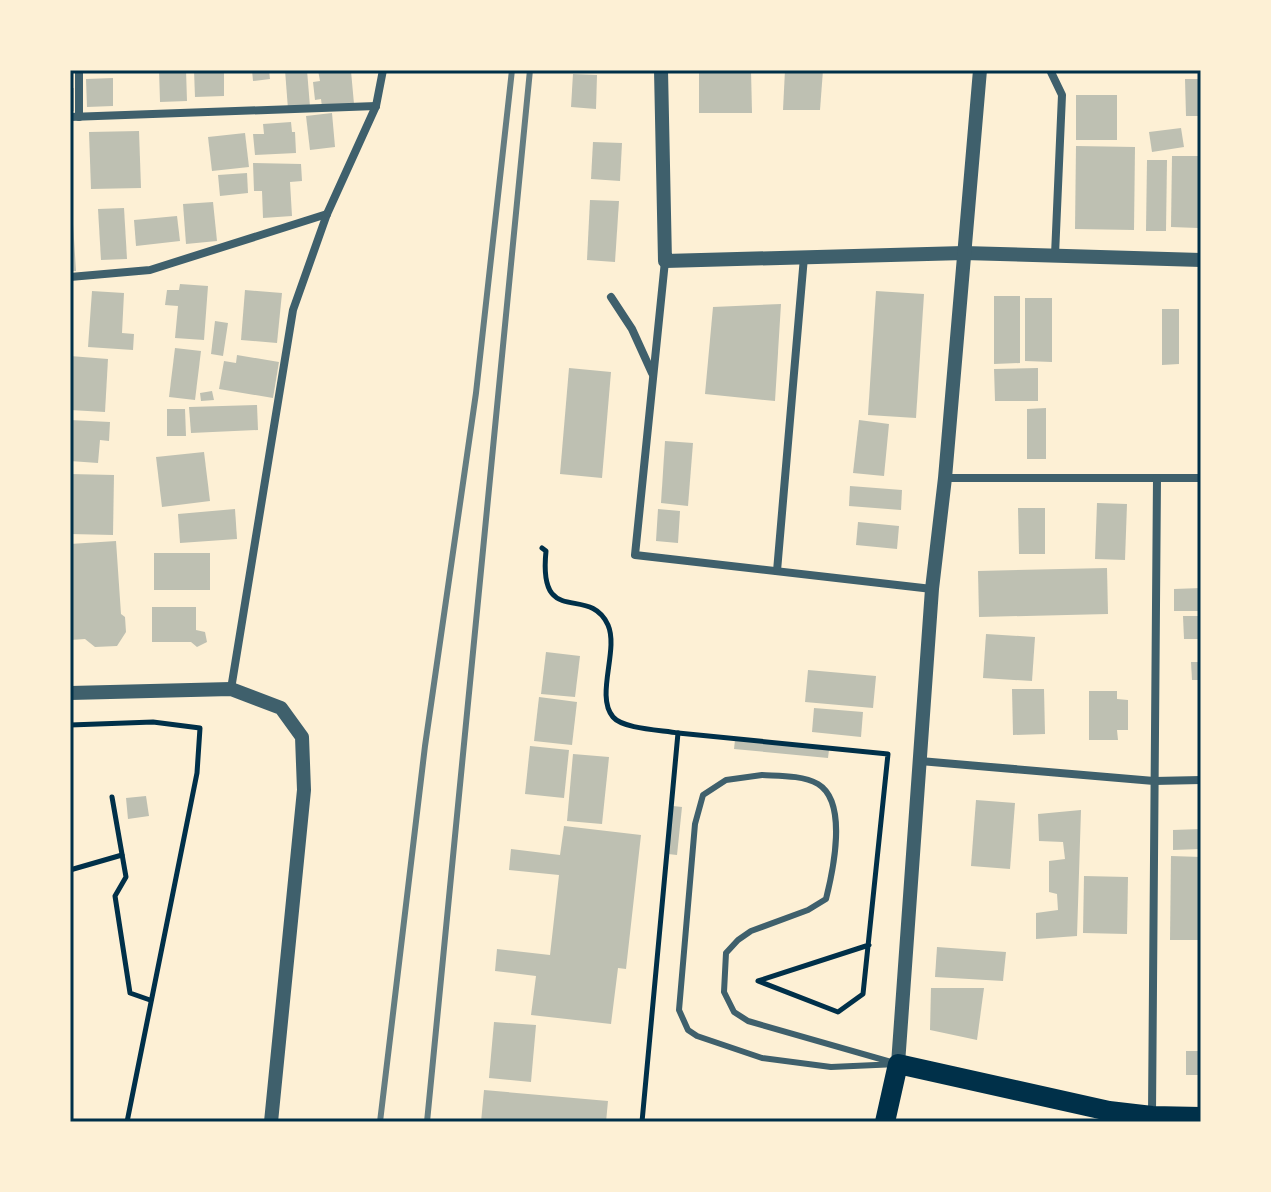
<svg xmlns="http://www.w3.org/2000/svg" width="1271" height="1192" viewBox="0 0 1271 1192" font-family="Signika,sans-serif">
	<style>
		.building { fill: #bec0b2 }
		.lines { fill: none; stroke-linecap: round; stroke-linejoin: round }
		.path { stroke: #003049; stroke-width: 5 }
		.service { stroke: #3f606c; stroke-width: 6 }
		.minor { stroke: #3f606c; stroke-width: 8 }
		.tertiary { stroke: #3f606c; stroke-width: 14 }
		.primary { stroke: #003049; stroke-width: 20 }
		.rail { stroke: #657d81; stroke-width: 6 }
		.neatline { fill: none; stroke: #003049; stroke-width: 3 }
	</style>
	<rect width="100%" height="100%" fill="#fdf0d5"/>
	<g class="building">
		<polygon points="159,70 186,70 187,101 160,102"/>
		<polygon points="194,70 224,70 224,96 195,97"/>
		<polygon points="252,70 269,70 270,79 253,81"/>
		<polygon points="285,70 307,70 310,107 288,109"/>
		<polygon points="318,70 331,70 331,73 351,71 354,104 322,107 321,99 315,100 313,82 320,81"/>
		<polygon points="699,70 751,70 752,113 699,113"/>
		<polygon points="785,70 823,70 820,110 783,110"/>
		<polygon points="573,74 597,75 596,109 571,107"/>
		<polygon points="113,78 113,106 87,107 86,79"/>
		<polygon points="1185,79 1201,79 1201,116 1186,116"/>
		<rect x="70" y="88" width="4" height="23"/>
		<rect x="1076" y="95" width="41" height="45"/>
		<polygon points="332,113 335,147 310,150 306,116"/>
		<polygon points="291,122 292,132 295,132 296,153 255,155 253,134 264,134 263,124"/>
		<polygon points="1181,128 1184,147 1152,152 1149,132"/>
		<polygon points="139,131 141,188 91,189 89,132"/>
		<polygon points="245,133 249,167 212,171 208,137"/>
		<polygon points="593,142 622,143 620,181 591,179"/>
		<polygon points="1076,146 1135,147 1134,230 1075,229"/>
		<polygon points="1172,156 1199,156 1198,228 1171,227"/>
		<polygon points="1147,160 1167,160 1166,231 1146,231"/>
		<polygon points="253,163 301,164 302,181 290,182 292,216 263,218 262,191 254,191"/>
		<polygon points="247,173 248,193 220,196 218,175"/>
		<polygon points="590,200 619,201 615,262 587,260"/>
		<polygon points="213,202 217,241 186,244 183,204"/>
		<polygon points="70,208 72,208 76,271 70,271"/>
		<polygon points="124,208 127,259 101,260 98,209"/>
		<polygon points="177,216 180,241 136,246 134,220"/>
		<polygon points="180,284 208,286 204,340 175,338 178,306 165,305 167,290 179,290"/>
		<polygon points="245,290 282,293 277,343 241,340"/>
		<polygon points="92,291 124,293 122,333 134,334 133,350 88,347"/>
		<polygon points="876,291 924,294 916,418 868,415"/>
		<polygon points="994,296 1020,296 1020,363 994,364"/>
		<polygon points="1025,298 1052,298 1052,362 1025,361"/>
		<polygon points="781,304 775,401 705,394 713,307"/>
		<polygon points="1162,309 1179,309 1179,364 1162,365"/>
		<polygon points="215,321 228,323 223,356 211,354"/>
		<polygon points="175,348 201,351 195,400 169,397"/>
		<polygon points="237,355 279,362 273,398 219,389 224,361 236,363"/>
		<polygon points="70,356 108,359 105,412 70,410"/>
		<polygon points="569,368 611,372 602,478 560,474"/>
		<polygon points="1038,368 1038,401 995,401 994,369"/>
		<polygon points="212,391 214,400 201,401 200,393"/>
		<polygon points="257,405 258,430 191,433 189,407"/>
		<polygon points="1046,408 1046,459 1027,459 1027,409"/>
		<polygon points="167,409 185,409 186,436 167,436"/>
		<polygon points="70,420 110,422 109,441 100,440 98,463 70,461"/>
		<polygon points="859,420 889,424 884,476 853,473"/>
		<polygon points="665,441 693,443 688,506 661,503"/>
		<polygon points="204,452 210,501 162,507 156,457"/>
		<polygon points="70,474 114,475 113,535 70,534"/>
		<polygon points="850,486 902,490 901,510 849,506"/>
		<polygon points="1097,503 1127,504 1125,560 1095,559"/>
		<polygon points="1018,508 1045,508 1045,554 1019,554"/>
		<polygon points="235,509 237,539 180,543 178,514"/>
		<polygon points="658,509 680,511 678,543 656,541"/>
		<polygon points="858,522 899,526 897,549 856,545"/>
		<polygon points="116,541 121,614 125,617 126,632 117,646 95,647 85,639 70,640 70,544"/>
		<rect x="154" y="553" width="56" height="37"/>
		<polygon points="1107,568 1108,614 979,617 978,571"/>
		<polygon points="1201,588 1201,611 1174,611 1174,589"/>
		<polygon points="152,607 196,607 196,630 205,632 207,642 197,647 191,642 152,642"/>
		<polygon points="1183,616 1201,616 1201,639 1184,639"/>
		<polygon points="986,634 1035,637 1032,681 983,678"/>
		<polygon points="546,652 580,656 575,697 541,694"/>
		<polygon points="1191,662 1201,662 1201,680 1192,680"/>
		<polygon points="808,670 876,676 873,708 805,702"/>
		<polygon points="1012,689 1044,689 1045,734 1013,735"/>
		<polygon points="1089,691 1117,691 1117,699 1128,700 1128,730 1117,730 1118,740 1089,740"/>
		<polygon points="539,697 577,702 572,745 534,741"/>
		<polygon points="814,708 863,712 861,737 812,732"/>
		<polygon points="735,740 829,750 828,758 734,749"/>
		<polygon points="530,746 569,750 564,798 525,794"/>
		<polygon points="573,754 609,757 602,824 567,821"/>
		<polygon points="146,796 149,816 128,819 126,798"/>
		<polygon points="976,800 1015,803 1010,869 971,866"/>
		<polygon points="673,806 682,807 677,855 668,854"/>
		<polygon points="1081,810 1077,936 1036,939 1036,913 1058,910 1057,894 1049,892 1049,861 1065,859 1063,842 1039,841 1038,814"/>
		<polygon points="564,826 641,835 626,969 618,968 611,1024 531,1015 536,976 495,971 497,949 550,955 559,875 509,870 511,849 560,855"/>
		<polygon points="1201,829 1201,849 1173,850 1173,830"/>
		<polygon points="1171,856 1201,857 1201,940 1170,940"/>
		<polygon points="1084,876 1128,877 1127,934 1083,933"/>
		<polygon points="937,947 1006,952 1003,981 935,977"/>
		<polygon points="931,988 984,988 977,1040 930,1030"/>
		<polygon points="494,1022 536,1025 531,1082 489,1078"/>
		<rect x="1186" y="1051" width="15" height="24"/>
		<polygon points="484,1090 608,1101 606,1122 481,1122"/>
	</g>
	<g class="lines">
		<g class="path">
			<path d="M542,548L546,551C538,630 589,583 608,625C619,650 595,696 613,717C623,729 662,730 678,733"/>
			<polyline points="70,725 153,722 200,728 197,773 127,1122"/>
			<polyline points="112,797 126,877 115,896 130,993 150,1000"/>
			<polyline points="70,870 122,855"/>
			<polyline points="642,1122 678,733 888,754 863,994 838,1012 758,981 869,945"/>
		</g>
		<path class="service" d="M762,775C779,776 802,775 818,784C848,802 833,871 826,899L808,910L751,931L738,940L726,953L724,992L734,1012L748,1021L898,1064L831,1067L762,1058L697,1036L688,1030L679,1010L695,824L703,795L726,780Z"/>
		<g class="minor">
			<polyline points="1050,70 1062,95 1055,255"/>
			<polyline points="70,117 376,106"/>
			<polyline points="79,117 79,70"/>
			<polyline points="665,261 635,555 932,589"/>
			<polyline points="70,277 150,270 327,214"/>
			<polyline points="611,297 632,329 652,373"/>
			<polyline points="945,478 1201,478"/>
			<polyline points="777,571 804,257"/>
			<polyline points="231,689 293,310 327,214 376,106 383,70"/>
			<polyline points="920,761 1154,781 1201,780"/>
			<polyline points="1152,1113 1157,478"/>
		</g>
		<g class="tertiary">
			<polyline points="661,70 665,261 964,253 1201,260"/>
			<polyline points="70,693 231,689 281,708 302,737 304,790 271,1122"/>
			<polyline points="898,1064 932,589 945,478 980,70"/>
		</g>
		<polyline class="primary" points="885,1122 898,1064 1109,1111 1152,1116 1201,1117"/>
		<g class="rail">
			<polyline points="380,1122 425,746 476,393 512,70"/>
			<polyline points="427,1122 530,70"/>
		</g>
	</g>
	<rect width="1271" height="1192" fill="none" stroke="#fdf0d5" stroke-width="144"/>
	<rect x="72" y="72" width="1127" height="1048" class="neatline"/>
</svg>
